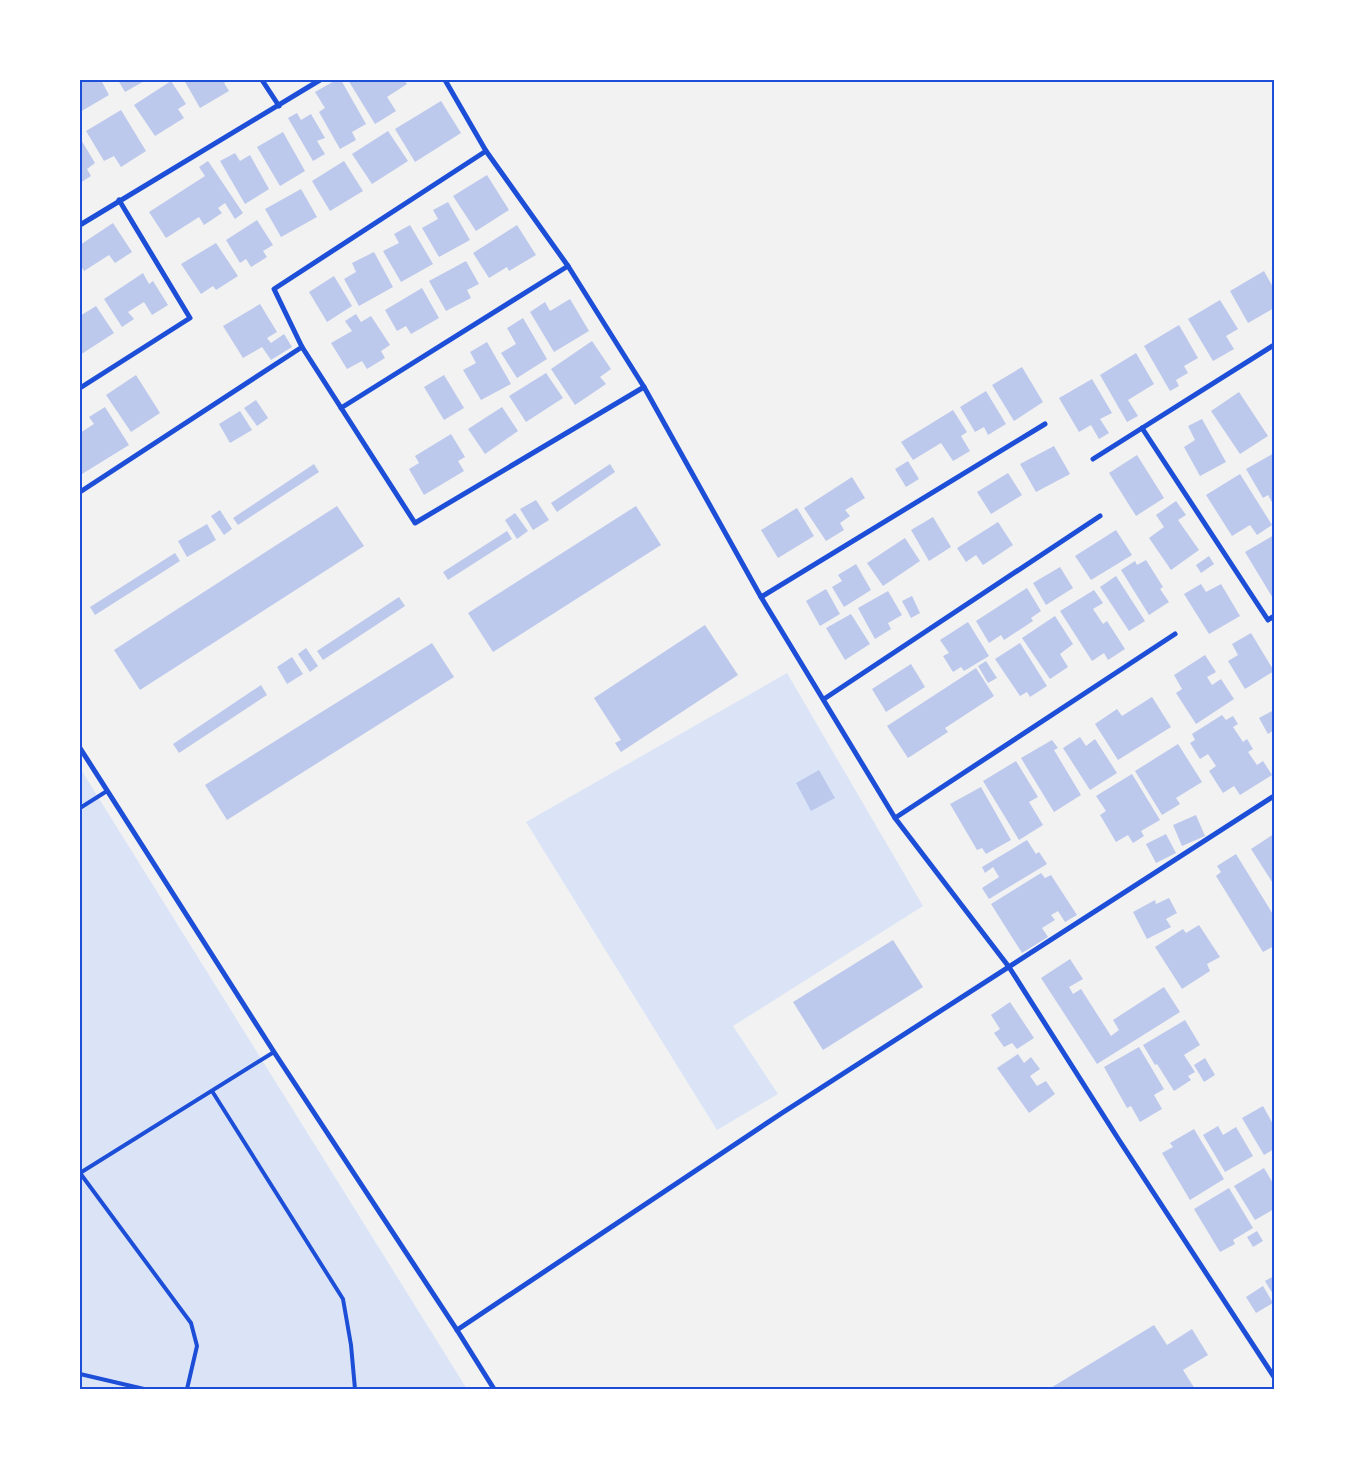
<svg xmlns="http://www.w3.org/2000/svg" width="1354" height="1469" viewBox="0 0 1354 1469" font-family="'Playfair Display',serif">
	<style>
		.green { fill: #dbe4f7 }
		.building { fill: #bdc9ec }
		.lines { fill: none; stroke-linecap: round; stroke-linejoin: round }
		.service { stroke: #1d4ed8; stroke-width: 4 }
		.minor { stroke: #1d4ed8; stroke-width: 5 }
		.neatline { fill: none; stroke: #1d4ed8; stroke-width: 2 }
	</style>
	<rect width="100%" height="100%" fill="#f2f2f2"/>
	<g class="green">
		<polygon points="787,673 923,906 733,1026 778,1094 717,1130 526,822"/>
		<polygon points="80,768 467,1389 80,1389"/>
	</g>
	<g class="building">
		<polygon points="80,80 101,80 109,95 80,112"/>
		<polygon points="118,80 146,80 125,92"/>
		<polygon points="184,80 228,80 224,83 229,91 200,108"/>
		<polygon points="336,80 341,80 366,124 352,132 356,140 340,149 319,112 325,108 315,92"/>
		<polygon points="348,80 404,80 407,84 387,97 396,111 375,124"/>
		<polygon points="171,81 186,104 178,109 184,118 155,136 134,105"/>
		<polygon points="441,101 461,133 415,162 395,129"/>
		<polygon points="121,110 146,151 121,167 114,156 104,161 86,131"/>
		<polygon points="297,113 301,120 311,114 325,138 317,141 325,154 313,161 288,118"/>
		<polygon points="388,131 408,161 372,184 352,154"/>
		<polygon points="283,132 305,171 280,186 257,147"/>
		<polygon points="80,138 95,163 87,169 91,176 80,183"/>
		<polygon points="235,153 240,161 250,155 269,189 245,204 220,161"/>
		<polygon points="208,161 243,213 235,219 225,203 218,208 222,213 204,225 199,217 166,238 149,212 205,176 199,167"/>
		<polygon points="344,161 363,191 330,211 312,181"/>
		<polygon points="487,175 509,210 476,231 453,196"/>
		<polygon points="301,189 317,217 281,237 265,209"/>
		<polygon points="448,202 470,240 439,257 422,228 438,219 433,210"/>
		<polygon points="257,220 273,245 263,251 267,257 251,267 246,259 240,263 226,240"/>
		<polygon points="113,223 132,252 115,263 109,255 84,271 80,264 80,245"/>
		<polygon points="410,225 433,264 401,282 383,251 399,243 394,234"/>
		<polygon points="517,225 536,255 509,271 507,267 489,278 473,253"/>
		<polygon points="216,243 238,276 216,290 213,286 201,294 181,264"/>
		<polygon points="374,252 393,287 359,306 344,279 356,272 352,263"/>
		<polygon points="466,261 479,284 467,290 471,298 446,311 429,281"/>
		<polygon points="1264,271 1274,289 1274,308 1248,323 1230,291"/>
		<polygon points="143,273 149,284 153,281 168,305 152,315 144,302 128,312 134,319 122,327 104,299"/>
		<polygon points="334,276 352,306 327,322 309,292"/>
		<polygon points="422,288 439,318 411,334 406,326 397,331 385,310"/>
		<polygon points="570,299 589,331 554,352 530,312 545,302 550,311"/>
		<polygon points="1220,300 1238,329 1226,336 1234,349 1213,361 1188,319"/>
		<polygon points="260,304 277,332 267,338 271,343 284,334 292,347 271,360 262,347 243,358 223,326"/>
		<polygon points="96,306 114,333 80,355 80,316"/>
		<polygon points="356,314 361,322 371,316 390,345 381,351 385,358 367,369 362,361 347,369 331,343 352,331 345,321"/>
		<polygon points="523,318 547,359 517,378 501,353 516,344 507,328"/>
		<polygon points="1179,325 1198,358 1184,366 1188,373 1176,380 1179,386 1170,391 1144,346"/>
		<polygon points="592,341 611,369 600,377 606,384 575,405 551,369"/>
		<polygon points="487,342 511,384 481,400 463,370 476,363 470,352"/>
		<polygon points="1136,353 1154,384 1128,400 1138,416 1127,422 1100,375"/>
		<polygon points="1022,367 1043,402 1014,421 992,385"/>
		<polygon points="546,373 563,398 526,422 509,396"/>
		<polygon points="136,375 160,413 131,432 106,395"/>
		<polygon points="444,375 464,408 444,420 424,387"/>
		<polygon points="1092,379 1112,413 1100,419 1109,433 1099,439 1091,425 1079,432 1059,398"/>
		<polygon points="986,391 1006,424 988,435 984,427 975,432 960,407"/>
		<polygon points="1239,392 1268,436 1240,454 1211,411"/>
		<polygon points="256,400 268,418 257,426 244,408"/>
		<polygon points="105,407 129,445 82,474 80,471 80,433 94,424 89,417"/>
		<polygon points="502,407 518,431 485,454 468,429"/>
		<polygon points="953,410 967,432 961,436 970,451 953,461 941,443 913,460 901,442"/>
		<polygon points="240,411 252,430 230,443 219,424"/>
		<polygon points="1202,419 1226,462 1200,476 1184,447 1195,440 1188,426"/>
		<polygon points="451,434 465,457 458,461 464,471 424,495 409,469 419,463 415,456"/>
		<polygon points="1054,446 1070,474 1036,492 1020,464"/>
		<polygon points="1274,453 1274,506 1268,495 1263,498 1246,469"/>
		<polygon points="1137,455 1164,498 1136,516 1109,473"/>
		<polygon points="908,461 919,479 906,487 895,469"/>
		<polygon points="314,464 319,472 238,525 233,518"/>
		<polygon points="610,464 615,472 557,512 551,503"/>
		<polygon points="1008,473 1022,495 991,514 977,492"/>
		<polygon points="1240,474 1272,525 1257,535 1250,525 1232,536 1206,495"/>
		<polygon points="852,477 865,498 845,510 850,516 840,523 844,530 826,541 804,508"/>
		<polygon points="536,500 549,520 533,530 520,509"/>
		<polygon points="1176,501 1186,515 1178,520 1199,550 1171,570 1149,538 1164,527 1156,515"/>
		<polygon points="337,506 364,546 140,690 114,650"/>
		<polygon points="636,506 661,545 493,652 468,613"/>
		<polygon points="797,508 814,536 778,558 761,530"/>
		<polygon points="220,510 232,529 224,535 211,516"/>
		<polygon points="515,513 528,531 517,539 505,520"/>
		<polygon points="933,517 951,547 929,561 911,530"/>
		<polygon points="998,522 1013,545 983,565 976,555 966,562 957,548"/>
		<polygon points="207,524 216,540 187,557 178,541"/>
		<polygon points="1116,530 1132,555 1091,580 1075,556"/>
		<polygon points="507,531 512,539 448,580 443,572"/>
		<polygon points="1274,535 1274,600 1245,552"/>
		<polygon points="905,538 920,561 883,586 867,563"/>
		<polygon points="175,553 180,561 95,615 90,607"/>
		<polygon points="1209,556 1214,564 1201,573 1196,565"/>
		<polygon points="1146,560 1163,587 1160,589 1169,602 1149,615 1121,570 1135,561 1137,565"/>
		<polygon points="856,564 871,590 844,607 832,587 842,581 838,575"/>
		<polygon points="1060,567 1073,588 1046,605 1033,583"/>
		<polygon points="1116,576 1145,621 1129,631 1100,587"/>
		<polygon points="1201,584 1206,592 1221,584 1240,616 1209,634 1184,594"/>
		<polygon points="1027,588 1041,611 1031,618 1033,621 1004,640 1001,635 989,643 976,621"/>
		<polygon points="826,589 840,614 820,626 806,601"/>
		<polygon points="1094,590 1103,603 1093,609 1103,624 1107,621 1125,649 1108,660 1104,653 1092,661 1060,611"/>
		<polygon points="888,591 902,615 888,623 891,629 875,639 858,608"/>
		<polygon points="912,596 920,613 911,618 902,601"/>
		<polygon points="399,597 405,606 323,660 317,651"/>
		<polygon points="851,614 870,644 845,660 826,628"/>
		<polygon points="1055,616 1073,644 1060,654 1068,667 1050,679 1022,638"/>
		<polygon points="968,622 989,656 964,671 961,667 953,672 943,656 949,653 940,640"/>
		<polygon points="705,625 738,675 621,752 615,743 621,740 594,698"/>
		<polygon points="1251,633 1274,671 1245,689 1228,661 1238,655 1232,644"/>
		<polygon points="432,643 454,677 227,820 205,785"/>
		<polygon points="1020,643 1047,686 1030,697 1027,692 1020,696 995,659"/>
		<polygon points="306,648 318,666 310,672 298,654"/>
		<polygon points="1205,655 1216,672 1207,677 1212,685 1221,679 1234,699 1196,724 1176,693 1182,689 1174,675"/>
		<polygon points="292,657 303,674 287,684 277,667"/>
		<polygon points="986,661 997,678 988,683 978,666"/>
		<polygon points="911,664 925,687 886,712 872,689"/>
		<polygon points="976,668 994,696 945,728 948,732 908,758 887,726"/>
		<polygon points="261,685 267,695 179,753 173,744"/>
		<polygon points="1152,697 1171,727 1118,760 1095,724 1117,709 1122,716"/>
		<polygon points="1274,710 1274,730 1268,734 1259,718"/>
		<polygon points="1222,715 1226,720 1233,716 1238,724 1233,727 1243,742 1247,739 1253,749 1248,752 1257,765 1263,761 1272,775 1240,795 1234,786 1223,793 1209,771 1216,766 1208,754 1200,759 1190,743 1195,740 1192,734"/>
		<polygon points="1080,737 1086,746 1095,739 1117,773 1090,790 1063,748"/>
		<polygon points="1052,740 1058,748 1054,750 1081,795 1054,812 1021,758"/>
		<polygon points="1178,744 1202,782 1176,798 1180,804 1162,815 1135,771"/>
		<polygon points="1016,761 1038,797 1029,802 1043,825 1019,840 983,781"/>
		<polygon points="819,770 835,798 811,811 796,783"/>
		<polygon points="1132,774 1160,820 1141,831 1144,836 1133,843 1128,835 1116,842 1100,815 1106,811 1096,796"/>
		<polygon points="981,787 1011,840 986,854 982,848 977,850 950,804"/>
		<polygon points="1196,815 1205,836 1182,846 1173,825"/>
		<polygon points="1166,834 1176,853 1156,863 1146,844"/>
		<polygon points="1274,834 1274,885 1251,849"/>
		<polygon points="1027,840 1036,854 1039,852 1047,864 989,899 982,888 999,877 993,867 985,873 982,867"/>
		<polygon points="1236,854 1274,916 1274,946 1263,952 1216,876 1221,872 1217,866"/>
		<polygon points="1041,873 1045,878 1051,875 1077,915 1065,922 1058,911 1051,915 1055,920 1042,928 1048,937 1022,953 991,904"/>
		<polygon points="1169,898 1177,913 1166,919 1171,927 1147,939 1133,912 1155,900 1156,904"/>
		<polygon points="1199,925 1220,957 1207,964 1210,971 1182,989 1155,947 1183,929 1186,933"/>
		<polygon points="893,940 923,987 823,1050 793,1002"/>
		<polygon points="1070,959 1083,979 1069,987 1073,994 1081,989 1111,1036 1119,1030 1113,1020 1164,987 1180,1012 1097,1064 1041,978"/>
		<polygon points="1010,1002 1034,1038 1017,1049 1012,1043 1004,1047 994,1033 1000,1029 991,1015"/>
		<polygon points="1185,1020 1200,1045 1184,1055 1195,1072 1188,1076 1191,1080 1174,1091 1157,1064 1155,1065 1143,1045"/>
		<polygon points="1139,1047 1164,1089 1154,1095 1162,1109 1140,1122 1131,1106 1127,1108 1104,1067"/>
		<polygon points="1018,1054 1024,1063 1031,1057 1040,1069 1030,1076 1037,1086 1046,1081 1055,1094 1029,1113 997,1068"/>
		<polygon points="1205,1058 1215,1075 1204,1082 1194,1065"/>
		<polygon points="1263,1106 1274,1126 1274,1149 1264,1155 1242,1118"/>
		<polygon points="1218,1126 1223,1135 1236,1127 1253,1156 1225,1172 1203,1135"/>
		<polygon points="1194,1129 1224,1179 1190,1200 1162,1153 1173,1147 1170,1143"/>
		<polygon points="1264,1168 1274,1185 1274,1209 1255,1220 1234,1186"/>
		<polygon points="1229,1188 1253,1228 1233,1240 1235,1244 1220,1252 1194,1209"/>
		<polygon points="1257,1231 1263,1241 1253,1247 1247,1237"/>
		<polygon points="1274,1276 1274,1296 1265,1281"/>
		<polygon points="1263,1286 1273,1303 1256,1313 1246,1297"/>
		<polygon points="1154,1325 1167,1345 1192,1329 1208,1355 1183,1370 1195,1389 1049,1389"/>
	</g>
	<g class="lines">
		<g class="service">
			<polyline points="80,808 107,791"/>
			<polyline points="212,1091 343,1299 351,1345 355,1389"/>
			<polyline points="80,1173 191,1323 197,1346 187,1389"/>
			<polyline points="80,1173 274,1052"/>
			<polyline points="80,1374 144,1389"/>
		</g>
		<g class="minor">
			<polyline points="262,80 279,106"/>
			<polyline points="445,80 486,151 568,266 644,387 761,597 895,818 1009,967 1119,1140 1274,1377"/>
			<polyline points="486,151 274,289 302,347 415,523 644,387"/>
			<polyline points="80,225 320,80"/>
			<polyline points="80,388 190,318 119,200"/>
			<polyline points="341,408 568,266"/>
			<polyline points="1142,428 1268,620 1274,616"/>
			<polyline points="1093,459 1274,345"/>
			<polyline points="80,492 302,347"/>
			<polyline points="761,597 1045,424"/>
			<polyline points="824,699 1100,516"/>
			<polyline points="80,748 274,1052 457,1330 494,1389"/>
			<polyline points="895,818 1175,634"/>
			<polyline points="457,1330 782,1113 1274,796"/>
		</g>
	</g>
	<rect width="1354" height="1469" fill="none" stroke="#ffffff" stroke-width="162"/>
	<rect x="81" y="81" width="1192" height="1307" class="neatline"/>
</svg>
